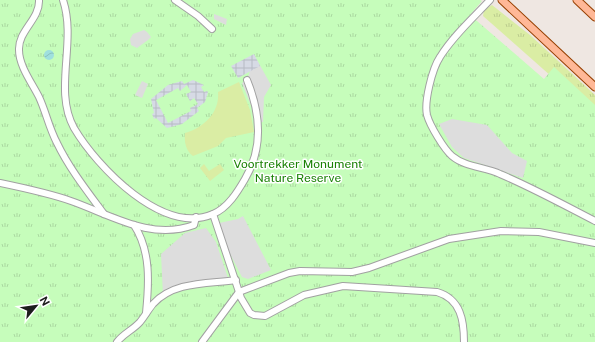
<svg xmlns="http://www.w3.org/2000/svg" width="595" height="342" viewBox="0 0 595 342" font-family="'Public Sans',sans-serif">
	<style>
		.grass { fill: url(#grass-tufts) }
		.park { fill: url(#park-tufts) }
		.garden { fill: #daeda4 }
		.parking { fill: #ddd }
		.plaza { fill: url(#plaza-grid); fill-rule: evenodd }
		.water { fill: url(#water-waves) }
		.lines { fill: none; stroke-linecap: round; stroke-linejoin: round }
		.minor-casing { stroke: #a1a1a1; stroke-width: 8 }
		.major-casing { stroke: #963f00; stroke-width: 9 }
		.minor { stroke: #fff; stroke-width: 6 }
		.major { stroke: #ffb897; stroke-width: 7 }
		.labels { text-anchor: middle; stroke-width: 3; stroke-linejoin: round; paint-order: stroke }
		.park-label { font-size: 12px; fill: #198104; stroke: #fff }
	</style>
	<defs>
		<pattern id="grass-tufts" width="24" height="20" patternUnits="userSpaceOnUse"><rect width="24" height="20" fill="#daeda4"/><path d="M3 7l-1-3M5 7V3M7 7l1-3M15 17l-1-3M17 17v-4M19 17l1-3" fill="none" stroke="#bbcb8d"/></pattern>
		<pattern id="park-tufts" width="24" height="20" patternUnits="userSpaceOnUse"><rect width="24" height="20" fill="#c6fdbb"/><path d="M3 7l-1-3M5 7V3M7 7l1-3M15 17l-1-3M17 17v-4M19 17l1-3" fill="none" stroke="#aad8a0"/></pattern>
		<pattern id="plaza-grid" width="8" height="8" patternUnits="userSpaceOnUse"><rect width="8" height="8" fill="#d6dae5"/><path d="M0 4h8M4 0v8" fill="none" stroke="#b7bbc4"/></pattern>
		<pattern id="water-waves" width="16" height="10" patternUnits="userSpaceOnUse"><rect width="16" height="10" fill="#9fe0de"/><path d="M0 5q4-4 8 0t8 0" fill="none" stroke="#88c0be"/></pattern>
	</defs>
	<rect width="100%" height="100%" fill="#efe7e2"/>
	<polygon class="grass" points="492,5 530,35 595,95 595,115 483,16 484,10"/>
	<polygon class="park" points="0,0 480,0 482,1 470,15 544,79 554,67 595,105 595,342 0,342"/>
	<g class="garden">
		<path d="M239,82L250,110L254,132L226,138L218,146L193,156C186,151 184,142 185,133C203,128 220,113 218,92Z"/>
		<polygon points="204,164 209,171 220,164 224,170 210,181 200,168"/>
	</g>
	<g class="parking">
		<polygon points="214,14 227,19 226,25 214,19"/>
		<polygon points="144,30 147,32 151,37 148,40 137,48 131,45 130,39 133,34"/>
		<polygon points="257,60 271,85 264,97 263,122 258,122 256,106 252,108 242,83 247,80 253,62"/>
		<polygon points="142,81 148,84 142,98 135,95"/>
		<polygon points="452,119 487,125 512,153 527,161 523,178 464,158 452,147 439,124"/>
		<polygon points="243,216 271,270 248,279 242,277 227,248 219,223 238,219"/>
		<polygon points="206,228 216,242 228,278 163,295 161,254 185,233"/>
	</g>
	<g class="plaza">
		<polygon points="254,54 260,66 238,78 231,66"/>
		<path d="M193,80L204,85L201,87L204,92L207,91L208,92L205,102L197,108L199,111L182,124L167,128L156,118L154,119L152,114L154,113L151,99L168,85L182,81L184,84ZM187,85L191,92L186,94L190,101L194,98L198,104L190,108L191,111L168,123L156,100L178,88L180,91Z"/>
	</g>
	<circle class="water" cx="49" cy="55" r="5"/>
	<g class="lines">
		<defs>
			<g id="minor">
				<path d="M39,0C40,19 18,31 19,50C19,66 32,83 39,97C46,112 49,128 57,143C69,168 87,191 104,214"/>
				<path d="M63,0C77,42 53,90 74,128C97,167 163,236 213,214C228,208 238,191 245,179C264,147 260,112 247,80"/>
				<polyline points="175,0 198,16 212,29"/>
				<path d="M490,0C473,18 453,36 440,57C432,69 424,102 427,115C430,126 444,149 452,156C465,167 485,167 500,174C533,188 564,205 595,221"/>
				<path d="M0,183C24,188 48,193 71,201C111,215 151,241 194,225L196,217"/>
				<path d="M213,214L241,298L250,313L254,315L265,316L304,295L343,286L437,292C461,299 464,321 464,342"/>
				<path d="M134,225C151,251 149,283 146,313"/>
				<path d="M117,342C124,333 133,330 140,322C145,316 148,310 153,304C174,281 208,284 236,280"/>
				<polyline points="202,342 239,292 289,273 300,271 352,272 369,268 449,239 501,231 539,232 595,243"/>
			</g>
			<g id="major">
				<polyline points="502,0 595,87"/>
				<polyline points="577,0 595,17"/>
			</g>
		</defs>
		<use href="#minor" class="minor-casing"/>
		<use href="#major" class="major-casing"/>
		<use href="#minor" class="minor"/>
		<use href="#major" class="major"/>
	</g>
	<g class="labels">
		<g class="park-label">
			<text x="298" y="168">Voortrekker Monument<tspan x="298" dy="14">Nature Reserve</tspan></text>
		</g>
	</g>
	<g transform="translate(36 306) rotate(61)" stroke="#ffffff" stroke-width="3" paint-order="stroke">
	<path d="M0-3L7 15L0 10L-7 15Z" fill="#1d1d1d"/>
	<text y="-6" font-size="11" font-weight="bold" text-anchor="middle" fill="#1d1d1d">N</text>
	</g>
</svg>
